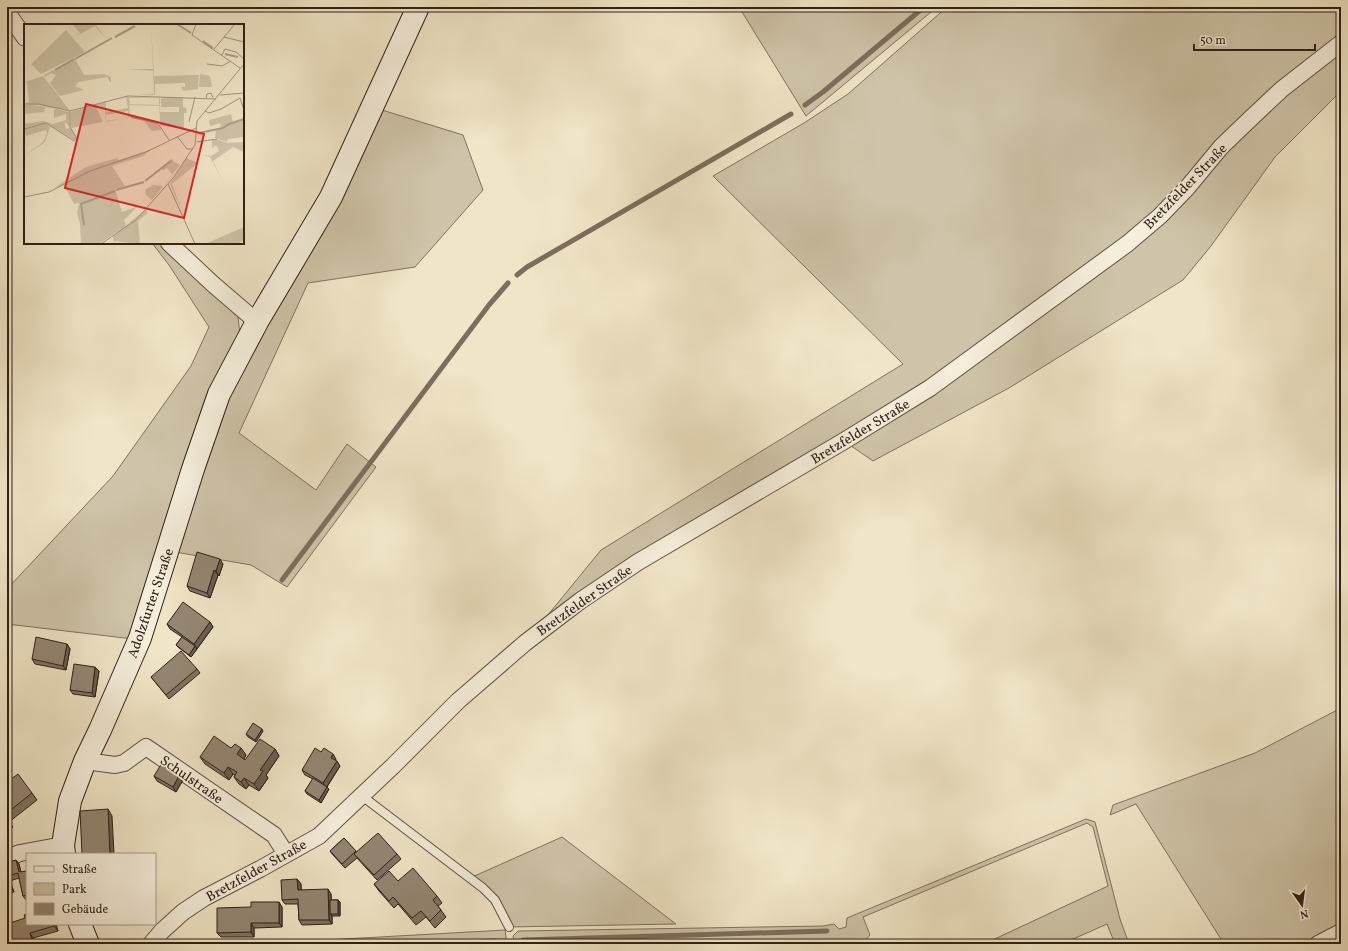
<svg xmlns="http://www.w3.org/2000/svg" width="1348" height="951" viewBox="0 0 1348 951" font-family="Vollkorn,serif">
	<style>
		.green { fill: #cfc4a9; stroke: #807260 }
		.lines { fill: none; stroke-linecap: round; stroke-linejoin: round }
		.stream { stroke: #7c6e5e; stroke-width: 5 }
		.lane-casing { stroke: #605144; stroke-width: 10 }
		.street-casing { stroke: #605144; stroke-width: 18 }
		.secondary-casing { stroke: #302018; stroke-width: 24 }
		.lane { stroke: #f5eedb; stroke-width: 8 }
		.street { stroke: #f5eedb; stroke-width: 16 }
		.secondary { stroke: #f5eedb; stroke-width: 22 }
		.wall { fill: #7f7363; stroke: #302018 }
		.shaded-wall { fill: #685e50; stroke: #302018 }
		.building { fill: #948673; stroke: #302018 }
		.labels { text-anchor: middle; stroke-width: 3.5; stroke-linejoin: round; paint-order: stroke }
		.street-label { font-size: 14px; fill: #302018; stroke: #f5eedb }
		.inset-river { fill: none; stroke: #afa28c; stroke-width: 2 }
		.inset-road { fill: none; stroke: #a39681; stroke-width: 1 }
		.view { fill: #d62828; fill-opacity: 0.15; stroke: #d62828; stroke-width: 2 }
		.inset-edge { fill: none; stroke: #302018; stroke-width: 2 }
	</style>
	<rect width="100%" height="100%" fill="#f0e5c7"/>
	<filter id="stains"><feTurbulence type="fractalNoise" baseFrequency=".005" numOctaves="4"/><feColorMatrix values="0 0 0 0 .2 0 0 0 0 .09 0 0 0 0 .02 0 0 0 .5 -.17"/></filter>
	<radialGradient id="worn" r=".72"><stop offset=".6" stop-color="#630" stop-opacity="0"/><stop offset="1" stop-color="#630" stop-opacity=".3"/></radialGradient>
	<g class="green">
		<polygon points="739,7 937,7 806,116"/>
		<polygon points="947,7 1341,7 1341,91 1275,157 1211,246 1183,280 1009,388 873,461 844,441 525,643 601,550 903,364 713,176 804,123 848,94"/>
		<polygon points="382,110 463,135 483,190 415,267 308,283 239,433 316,490 347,444 376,467 287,587 251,565 175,552 227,395"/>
		<polygon points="152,243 164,243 229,304 238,317 240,335 133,639 7,624 7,589 113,476 191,366 209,327 169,265"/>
		<polygon points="1341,708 1341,925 1305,944 1224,944 1136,804 1110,815 1113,805 1255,753"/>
		<polygon points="1086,819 1095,822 1120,919 1129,944 1115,944 1107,924 1062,944 984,944 1108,886 1093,827 1087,823 863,917 870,935 862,944 515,944 513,936 518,931 823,926 834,924 839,929 846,927 847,918"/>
		<polygon points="562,837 676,924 509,927 503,913 470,878"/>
		<polygon points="505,930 507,944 254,944"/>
	</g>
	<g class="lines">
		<g class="stream">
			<polyline points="805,105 823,92 924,7"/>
			<polyline points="517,275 527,267 791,114"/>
			<polyline points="282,580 489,305 508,283"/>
			<polyline points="523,940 827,931"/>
			<polyline points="418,944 495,941"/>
		</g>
		<defs>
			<polyline id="lane" points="362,796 483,888 495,900 509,927"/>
			<g id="street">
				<polyline points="7,12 25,38"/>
				<polyline points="169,243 214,285 257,322"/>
				<polyline points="85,761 115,765 124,763 146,747 274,835 286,854"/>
				<polyline points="7,858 20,853 63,845"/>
				<polyline points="151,944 162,931 183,912 204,898 260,869 319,836 393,766 458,701 525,643 580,601 638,562 844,441 930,388 1127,244 1160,216 1187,188 1221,147 1249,120 1282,89 1341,43"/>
				<polyline points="1318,944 1341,932"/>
			</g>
			<g id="secondary">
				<polyline points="64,854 63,845 70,801 85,761 100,730 140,638 193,469 219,394 257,322 331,197 418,7"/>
				<polyline points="80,924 88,944"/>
			</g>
		</defs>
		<use href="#lane" class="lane-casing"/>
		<use href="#street" class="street-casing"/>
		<use href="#secondary" class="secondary-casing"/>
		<use href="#lane" class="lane"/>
		<use href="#street" class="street"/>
		<use href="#secondary" class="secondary"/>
	</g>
	<g class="wall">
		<polygon points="223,564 219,576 218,575 210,598 190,591 187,586"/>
		<polygon points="210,622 213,627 191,657 178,647 176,645 182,637 170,629 167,624"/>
		<polygon points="67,644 70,649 66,670 35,664 32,659"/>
		<polygon points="197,669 200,673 169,699 151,677"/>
		<polygon points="99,671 95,697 73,694 70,690"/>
		<polygon points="263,731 256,742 248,737 246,734"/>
		<polygon points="231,748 241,748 246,755 244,759 245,760 275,749 279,756 266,775 268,778 259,791 249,785 246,789 239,784 234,777 235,775 233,774 229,780 205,764 200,757"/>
		<polygon points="321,752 336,759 335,761 340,766 327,787 329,789 321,803 307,794 305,791 313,779 305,775 302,770"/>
		<polygon points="180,774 184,778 176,792 157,781 154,776"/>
		<polygon points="7,782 32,793 37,800 9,822 13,827 7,832"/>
		<polygon points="344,838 356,852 397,854 401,859 377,880 357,858 345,868 333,855 330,851"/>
		<polygon points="16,860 19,864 21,872 27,871 27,900 26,900 23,896 19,878 10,881 14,892 7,894 7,863"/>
		<polygon points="297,879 301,884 301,890 331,894 331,900 338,900 340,902 340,916 332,916 332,924 302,925 299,920 298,904 285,904 282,900"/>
		<polygon points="374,884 437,896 442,903 438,906 446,917 435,928 426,917 416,925 398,904 394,908 379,891"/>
		<polygon points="282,907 282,927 254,928 254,937 221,937 217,933"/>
		<polygon points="25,918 56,924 58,931 33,938 7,944"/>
	</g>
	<g class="shaded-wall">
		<polygon points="220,559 223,564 219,576 216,571"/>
		<polygon points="214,570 218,575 210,598 207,593"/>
		<polygon points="210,622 213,627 197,649 194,644"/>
		<polygon points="67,644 70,649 66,670 63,666"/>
		<polygon points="195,646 197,649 191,657 189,655"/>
		<polygon points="95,667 99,671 95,697 92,693"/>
		<polygon points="262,729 263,731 256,742 255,740"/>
		<polygon points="241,748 246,755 242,761 237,754"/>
		<polygon points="275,749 279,756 266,775 268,778 259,791 254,784 260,770"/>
		<polygon points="333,754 336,759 334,762 331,758"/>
		<polygon points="337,761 340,766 326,788 323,783"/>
		<polygon points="228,767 233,774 229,780 224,773"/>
		<polygon points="180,774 184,778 176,792 173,787"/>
		<polygon points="244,778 249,785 246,789 241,782"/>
		<polygon points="327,787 329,789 321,803 319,800"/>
		<polygon points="108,809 112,816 114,854 110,854"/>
		<polygon points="16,860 19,864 22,877 19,872"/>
		<polygon points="7,876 10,881 14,892 10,887"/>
		<polygon points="297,879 301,884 301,895 298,890"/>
		<polygon points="328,889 331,894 332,914 330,914 332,916 332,924 329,920"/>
		<polygon points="338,900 340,902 340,916 338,914"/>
		<polygon points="279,902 282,907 282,927 279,923"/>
		<polygon points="251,923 254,928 254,937 251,932"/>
		<polygon points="54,924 56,924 58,931 54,926"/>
		<polygon points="30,933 33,938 35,944 33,944"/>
	</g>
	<g class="building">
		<polygon points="197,552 220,559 216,571 214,570 207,593 187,586"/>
		<polygon points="183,602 210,622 194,644 167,624"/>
		<polygon points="36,637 67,644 63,666 32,659"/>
		<polygon points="182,637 195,646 189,655 176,645"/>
		<polygon points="181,651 197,669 166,695 151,677"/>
		<polygon points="74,664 95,667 92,693 70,690"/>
		<polygon points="253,723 262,729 255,740 246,734"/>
		<polygon points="214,736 231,748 235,744 241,748 237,754 245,760 260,739 275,749 260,770 263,771 254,784 244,778 241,782 234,777 237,772 228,767 224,773 200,757"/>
		<polygon points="315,748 321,752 324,748 333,754 331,758 337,761 323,783 302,770"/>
		<polygon points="162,763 180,774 173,787 154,776"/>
		<polygon points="18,774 32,793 7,813 7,782"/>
		<polygon points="313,778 327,787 319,800 305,791"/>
		<polygon points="108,809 110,854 82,854 80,811"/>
		<polygon points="378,833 397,854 374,875 354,854"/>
		<polygon points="344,838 356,851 342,864 330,851"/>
		<polygon points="16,860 19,872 27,871 27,895 23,896 18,873 7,876 10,887 7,888 7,863"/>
		<polygon points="413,868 437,896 433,900 441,910 430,921 421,911 412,918 393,897 389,901 374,884 389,871 398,881"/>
		<polygon points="297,879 298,890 328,889 329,920 299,920 298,899 282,900 281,880"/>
		<rect x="330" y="900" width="8" height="14"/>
		<polygon points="251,902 279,902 279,923 251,923 251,932 217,933 217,908 251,907"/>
		<polygon points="27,914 27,924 54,924 54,926 30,933 33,944 7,944 7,924 25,918 24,915"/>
	</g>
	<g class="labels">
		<g class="street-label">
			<text transform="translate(1185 186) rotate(-46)" y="5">Bretzfelder Straße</text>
			<text transform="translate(860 431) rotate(-31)" y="5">Bretzfelder Straße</text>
			<text transform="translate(584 600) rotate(-35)" y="5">Bretzfelder Straße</text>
			<text transform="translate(150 603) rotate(-71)" y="5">Adolzfurter Straße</text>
			<text transform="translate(192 779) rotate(35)" y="5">Schulstraße</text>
			<text transform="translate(256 870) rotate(-29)" y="5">Bretzfelder Straße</text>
		</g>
	</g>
	<g transform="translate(24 24)">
		<rect width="220" height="220" fill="#f0e5c7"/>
		<path d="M48,0H71L83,16L71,2L50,13L56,9ZM127,0L130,52L175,51L174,65L159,67L157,63H161V59L131,60V71H112L130,70L129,47L102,45H129ZM42,6L61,28L17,50L7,40ZM88,14L51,35L60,51L80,50L87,53V59L83,53L55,58L51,62L60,66L36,72L26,59L32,51L27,49L21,53L20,51ZM176,50L186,52L188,63H175ZM19,52L35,72L45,86L0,80L5,78L3,58H0ZM104,73L136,74L135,100L137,106L128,107L120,97L106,93L82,98L81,85L76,82L72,83L79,98L47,104V88L80,78V81V78ZM102,73L104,84L82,88V78ZM105,74H135V81L106,80ZM105,81L135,82V98L106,92ZM104,87V94L82,97V91ZM159,73V83L162,84L163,89H160V105L136,101V88H155V83H137V74ZM0,81H15L45,88L46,103L40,98L42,105L46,104L51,112L50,116L22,99L0,104V100L19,97L29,100L42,96V90L30,94V85L21,83L20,88L0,90ZM207,90L209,99L220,96V113L204,115L203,118L191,114L192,105L197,104L196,99L186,102L185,96ZM21,99L26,103L21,118L0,132L19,118L23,110L22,106L2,112L0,105ZM192,115L203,119L220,118V128L209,123L189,137L200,159L186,133L178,131L187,132L195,127L192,121L188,124V116ZM128,125L119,132L88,142L101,162L91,165L98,188L114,182L100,196L102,202L75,220H57L56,200L53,189L55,179L50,180L40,161L30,164L62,143L93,134L95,136ZM162,134L174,139L148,160L158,187L146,160ZM147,136L156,141L128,176L122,171L121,166L129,161L139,162L148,150L143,144L139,147L137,144ZM122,185L124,189L114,197L116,220L89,217V212ZM220,203V216L213,220H181Z" fill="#cfc4a9" fill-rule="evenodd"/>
		<path class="inset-river" d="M153,0L167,9M91,13L111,2M179,17L189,24M201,30L214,33M51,35L88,14M31,46L50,35M107,93L134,99M137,100L158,104M175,109L199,104L205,100L220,95M121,157L148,136M92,166L120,158M60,201L57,180L91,167"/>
		<path class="inset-road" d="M172,0L168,11L216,44M200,13L220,18M190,25L211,0M198,31L201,25L212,28L220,35M183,40L198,42L207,37M196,71L220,69M182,74L183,70L187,69L189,74M216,74L220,86M0,80H15L46,87L104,72L192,75M181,87L185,89L197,85L216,74M165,98L171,73M135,101L145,116M0,105L22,99L50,117L52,113L46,103V87M153,112L163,125H169M173,118L193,115M144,160L171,220M0,173L25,168L66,147L122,128L172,104M77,220L112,196L149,154L171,121L173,97L220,40"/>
		<path class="view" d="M62,80L180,110L160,194L41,164Z"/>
		<rect width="220" height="220" class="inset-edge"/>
	</g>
	<rect width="1348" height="951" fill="none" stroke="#f0e5c7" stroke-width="24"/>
	<rect x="8" y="8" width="1332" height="935" fill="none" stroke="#302018" stroke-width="2"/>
	<rect x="12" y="12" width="1324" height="927" fill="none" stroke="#302018"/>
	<rect x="26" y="853" width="130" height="72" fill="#f5eedb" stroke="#a69c8d"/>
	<rect x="34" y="866" width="20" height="6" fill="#f5eedb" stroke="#a69c8d"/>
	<text x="62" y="873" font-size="12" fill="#302018">Straße</text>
	<rect x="34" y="883" width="20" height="12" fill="#cfc4a9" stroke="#a69c8d"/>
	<text x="62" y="893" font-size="12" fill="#302018">Park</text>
	<rect x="34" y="903" width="20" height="12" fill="#948673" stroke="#a69c8d"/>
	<text x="62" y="913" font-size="12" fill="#302018">Gebäude</text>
	<g transform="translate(1302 905) rotate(166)" stroke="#f5eedb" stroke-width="3" paint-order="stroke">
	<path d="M0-3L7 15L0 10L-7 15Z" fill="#302018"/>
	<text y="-6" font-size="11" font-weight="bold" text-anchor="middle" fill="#302018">N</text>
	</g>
	<path d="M1194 44v6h121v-6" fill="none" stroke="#302018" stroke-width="2"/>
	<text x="1200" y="44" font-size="12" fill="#302018" stroke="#f5eedb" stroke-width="3" paint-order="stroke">50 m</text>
	<rect width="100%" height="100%" filter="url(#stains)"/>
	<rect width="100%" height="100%" fill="url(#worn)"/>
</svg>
